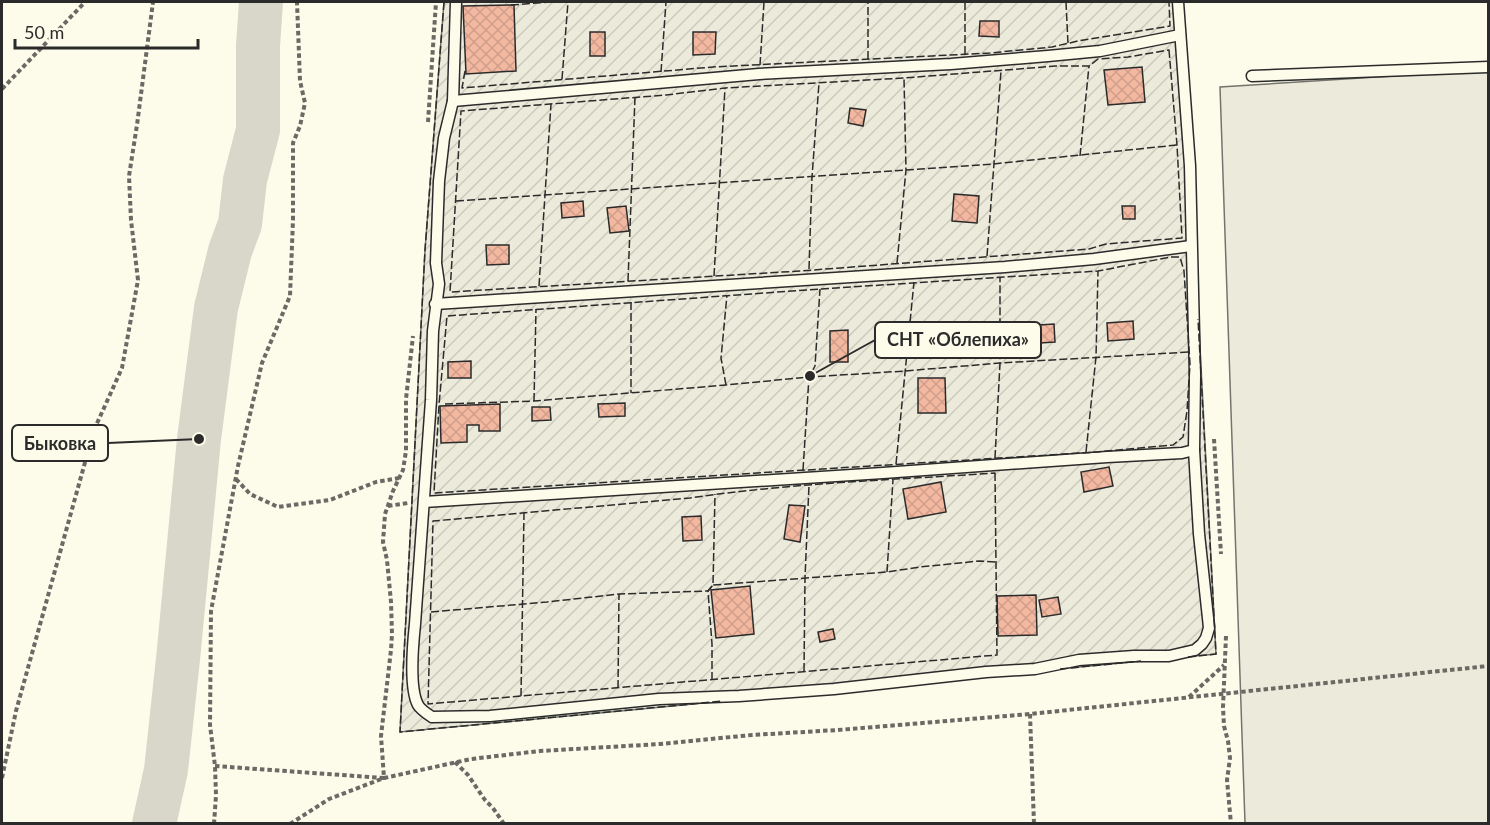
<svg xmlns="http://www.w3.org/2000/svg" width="1490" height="825" viewBox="0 0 1490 825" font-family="Lato,sans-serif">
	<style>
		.grass { fill: #ecebdb; stroke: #74746e; stroke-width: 1.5 }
		.garden { fill: url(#garden-furrows); stroke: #74746e; stroke-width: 1.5 }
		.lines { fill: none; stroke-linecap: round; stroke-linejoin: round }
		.river { stroke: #d8d7c9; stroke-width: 44 }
		.building { fill: url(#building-cross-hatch); stroke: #2b2b2b; stroke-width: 1.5 }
		.lane-casing { stroke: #2b2b2b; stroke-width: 13 }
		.path { stroke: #6a6964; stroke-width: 4; stroke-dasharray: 4.5 3; stroke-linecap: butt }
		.lane { stroke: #fdfbea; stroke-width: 10 }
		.fence { stroke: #2b2b2b; stroke-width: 1.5; stroke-dasharray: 8 3; stroke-linecap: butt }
		.leader { fill: none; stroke: #2b2b2b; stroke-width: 2 }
		.callout-dot { fill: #2b2b2b; stroke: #fdfbea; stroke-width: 2 }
		.callout { fill: #fdfbea; stroke: #2b2b2b; stroke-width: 2 }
		.callout-label { font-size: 18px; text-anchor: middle; font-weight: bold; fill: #2b2b2b }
	</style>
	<defs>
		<pattern id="garden-furrows" width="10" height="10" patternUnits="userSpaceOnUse" patternTransform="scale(1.5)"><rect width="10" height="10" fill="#ecebdb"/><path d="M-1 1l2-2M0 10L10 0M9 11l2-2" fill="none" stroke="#cbcabc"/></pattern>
		<pattern id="building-cross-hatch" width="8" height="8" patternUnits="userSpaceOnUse" patternTransform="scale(1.5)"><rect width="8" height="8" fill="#f2b8a0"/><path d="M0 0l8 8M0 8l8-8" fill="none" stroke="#d09e8a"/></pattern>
	</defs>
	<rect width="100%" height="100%" fill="#fdfbea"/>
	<polygon class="grass" points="1488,70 1488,823 1245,823 1220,87"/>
	<polygon class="garden" points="444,2 1182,2 1216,654 400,732 425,250"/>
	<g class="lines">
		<polyline class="river" points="154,824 166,770 178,659 199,439 216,308 230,251 240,224 245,180 258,130 258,46 261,2"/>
	</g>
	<g class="building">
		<polygon points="514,5 516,71 466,74 463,6"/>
		<polygon points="980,21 999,21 999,37 979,36"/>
		<rect x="590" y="32" width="15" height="24"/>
		<polygon points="693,32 716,32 715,54 693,55"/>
		<polygon points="1142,67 1145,102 1108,105 1104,70"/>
		<polygon points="850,108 866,110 863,126 848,123"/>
		<polygon points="954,194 979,196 977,223 952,221"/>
		<polygon points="583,201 584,216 562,218 561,203"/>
		<polygon points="626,206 629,231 610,233 607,208"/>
		<polygon points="1122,206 1135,206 1135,219 1123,219"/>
		<polygon points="486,245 509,245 509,264 487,265"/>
		<polygon points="1133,321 1134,339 1108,341 1107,323"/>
		<polygon points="1054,324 1055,342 1024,344 1023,326"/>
		<polygon points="848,330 848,362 830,362 830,331"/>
		<polygon points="471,361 471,378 448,378 448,362"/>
		<polygon points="918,378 945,378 946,413 918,413"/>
		<polygon points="625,403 625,416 599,417 598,404"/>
		<polygon points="500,404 500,431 479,431 479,425 467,425 467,442 441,443 440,406"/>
		<polygon points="532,407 550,407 551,420 532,421"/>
		<polygon points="1109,467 1113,486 1084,492 1081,472"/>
		<polygon points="941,482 946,512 908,519 903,489"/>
		<polygon points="789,505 805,506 800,542 784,539"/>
		<polygon points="701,516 702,540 683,541 682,517"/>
		<polygon points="750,586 754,634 716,638 711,590"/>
		<polygon points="1036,595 1037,635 998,636 997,596"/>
		<polygon points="1058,597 1061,614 1042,617 1039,600"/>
		<polygon points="833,629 835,639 820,642 818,632"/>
	</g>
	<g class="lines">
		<defs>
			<g id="lane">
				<path d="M456,2L453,101L444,138L439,181L436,263L439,284L433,331L431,400L415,624C413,643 409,688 418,705C421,710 426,713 432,717L490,716L659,699L739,696L834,689L986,672L1035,669L1079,660L1134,656H1169L1195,650L1202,644L1206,638L1209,628L1208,618L1199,534L1194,450L1195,375L1190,166L1178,2"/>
				<polyline points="1252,76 1488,67"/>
				<polyline points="453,101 759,74 951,64 1048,56 1100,51 1180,35"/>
				<polyline points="435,304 1005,267 1094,259 1191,246"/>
				<polyline points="424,502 883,473 1107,457 1182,453 1194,450"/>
			</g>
		</defs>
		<use href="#lane" class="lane-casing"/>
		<g class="path">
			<polyline points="2,89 85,2"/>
			<polyline points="428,122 436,2"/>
			<polyline points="1214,439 1221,554"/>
			<polyline points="236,479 250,494 278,507 330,500 376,482 399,478"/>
			<polyline points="388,506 408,503"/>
			<polyline points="1226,636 1223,707 1224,726 1228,741 1230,758 1227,780 1231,824"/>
			<polyline points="1189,697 1224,665"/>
			<polyline points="1030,714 1034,824"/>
			<polyline points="455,762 468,775 485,800 493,808 504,824"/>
			<polyline points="215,766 384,778 381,736 391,650 392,634 391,602 387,560 383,542 385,514 393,491 403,470 406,451 406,399 413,336"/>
			<polyline points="2,778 16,711 94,430 122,368 138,280 131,220 129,176 137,125 153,2"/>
			<polyline points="214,824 216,795 215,766 210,725 211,611 238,466 262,363 290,296 293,220 293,143 300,126 305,103 300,81 297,2"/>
			<polyline points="290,824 329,799 384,778 471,759 540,751 660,744 752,735 838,730 1030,714 1488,666"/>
		</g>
		<use href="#lane" class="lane"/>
		<g class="fence">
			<polyline points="444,2 425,250 400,732 723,701"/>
			<polyline points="1066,2 1068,44"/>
			<polyline points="511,5 550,2"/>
			<polygon points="1169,50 1177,145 1182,238 1106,244 1089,249 800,271 450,292 461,111 666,95 725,88 904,78 1056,66 1089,66 1098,59 1128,57"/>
			<polyline points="965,54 965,2"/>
			<polyline points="868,59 868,2"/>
			<polyline points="760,65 764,2"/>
			<polyline points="465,71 462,88 713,67 990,53 1052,47 1078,41 1170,26 1169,2"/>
			<polyline points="661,72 666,2"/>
			<polyline points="562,79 568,2"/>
			<polyline points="1080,156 1089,66"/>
			<polyline points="456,201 993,164 1177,145"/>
			<polyline points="987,256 1001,71"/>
			<polygon points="1171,257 1180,257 1184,271 1190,364 1187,411 1183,437 1173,445 1097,452 434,493 439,405 447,316 820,289 1098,271"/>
			<polyline points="897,263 906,170 904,78"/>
			<polyline points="809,269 812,177 819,83"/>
			<polyline points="714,276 725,88"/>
			<polyline points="628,281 635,97"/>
			<polyline points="539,286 551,104"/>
			<polyline points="631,302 631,393"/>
			<polyline points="726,385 721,358 727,295"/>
			<polyline points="534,401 536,309"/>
			<polyline points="445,404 534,401 726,385 809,377 905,371 1000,363 1189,352"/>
			<polyline points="1086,452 1096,357 1098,271"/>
			<polyline points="995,458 1000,363 1000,277"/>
			<polyline points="896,464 914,282"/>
			<polyline points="803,470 809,377 815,366 820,289"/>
			<path d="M995,473L997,655L428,704L433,521L690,498C791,483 893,480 995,473Z"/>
			<polyline points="887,572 893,480"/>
			<polyline points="431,612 547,602 619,594 708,591 713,585 887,572 920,567 979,561 996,562"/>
			<polyline points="1188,657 1216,654 1198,319"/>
			<polyline points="1060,669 1141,661"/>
			<polyline points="804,671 805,578 809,485"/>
			<polyline points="712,680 712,644 708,591 713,585 715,494"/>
			<polyline points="618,688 619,594"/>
			<polyline points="521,696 524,513"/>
		</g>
	</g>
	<path class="leader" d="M810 376L875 340M199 439L108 443"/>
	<g class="callout-dot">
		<circle cx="810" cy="376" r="6"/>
		<circle cx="199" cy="439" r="6"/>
	</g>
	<g class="callout">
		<rect x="875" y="322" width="166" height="36" rx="6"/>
		<rect x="12" y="425" width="96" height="36" rx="6"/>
	</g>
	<g class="callout-label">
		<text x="958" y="346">СНТ «Облепиха»</text>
		<text x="60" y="450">Быковка</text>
	</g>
	<rect width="1490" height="825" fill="none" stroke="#2b2b2b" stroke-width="6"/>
	<path d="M15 39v9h183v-9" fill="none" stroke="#2b2b2b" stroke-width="3"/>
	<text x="24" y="39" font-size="18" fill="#2b2b2b" stroke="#fdfbea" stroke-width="4.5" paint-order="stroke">50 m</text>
</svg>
